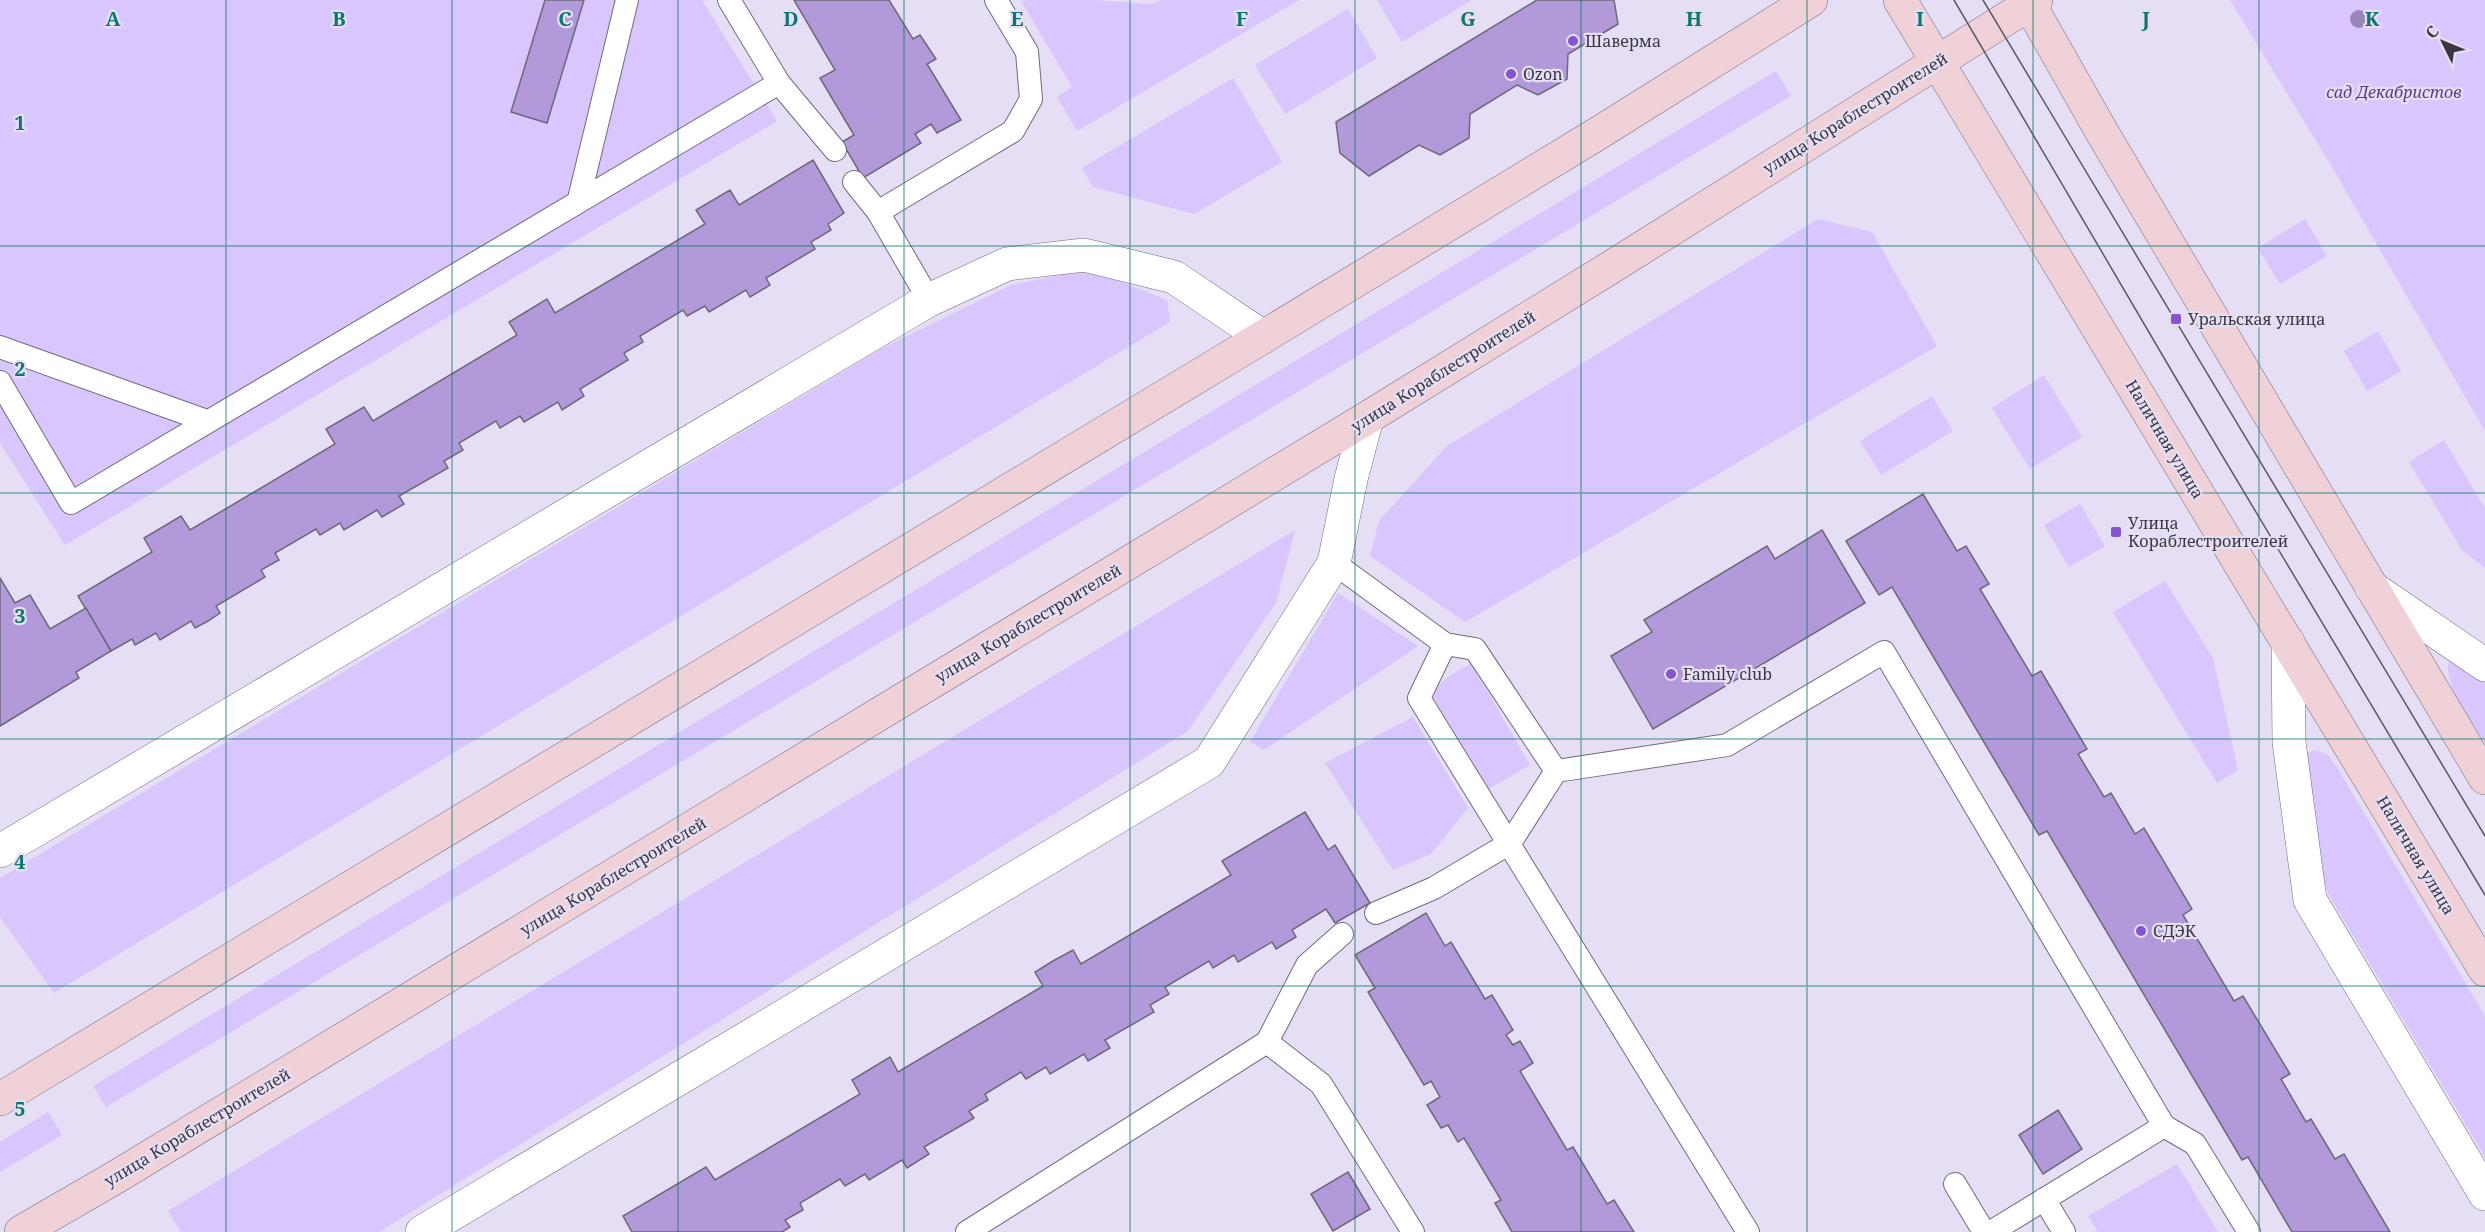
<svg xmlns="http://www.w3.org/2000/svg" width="2485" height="1232" viewBox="0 0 2485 1232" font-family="'Noto Serif',serif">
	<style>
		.green { fill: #d9c6fc }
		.building { fill: #b199da; stroke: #6e687a; stroke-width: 1.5 }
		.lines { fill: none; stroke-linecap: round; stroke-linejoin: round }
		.service-casing { stroke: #726b7e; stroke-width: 24 }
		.minor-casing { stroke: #726b7e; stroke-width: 34 }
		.secondary-casing { stroke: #726b7e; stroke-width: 34 }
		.service { stroke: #fff; stroke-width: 22 }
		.minor { stroke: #fff; stroke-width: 33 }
		.secondary { stroke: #f0d1d7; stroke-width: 33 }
		.tram { stroke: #5d5965; stroke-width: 1.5 }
		.tree { fill: #9a85ba }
		.grid { fill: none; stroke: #0f766e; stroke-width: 1.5; stroke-opacity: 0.55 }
		.poi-dot { fill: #8654cc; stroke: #e5def4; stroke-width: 2 }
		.labels { text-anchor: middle; stroke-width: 4.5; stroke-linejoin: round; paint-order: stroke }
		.poi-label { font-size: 16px; fill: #3a3740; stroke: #e5def4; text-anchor: start }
		.park-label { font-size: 16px; font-style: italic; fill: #5d3c8a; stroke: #e5def4 }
		.street-label { font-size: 16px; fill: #3a3740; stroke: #e5def4 }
		.grid-label { font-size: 20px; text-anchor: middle; font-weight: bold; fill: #0f766e; stroke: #e5def4; stroke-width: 4.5; stroke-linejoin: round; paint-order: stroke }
	</style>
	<rect width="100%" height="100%" fill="#e5def4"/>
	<g class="green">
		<polygon points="0,0 702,0 777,121 65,545 0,443"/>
		<polygon points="1028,0 1094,0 1151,4 1162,0 1299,0 1077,131 1057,97 1072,87 1021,1"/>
		<polygon points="1377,0 1472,0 1402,42"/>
		<polygon points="2230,0 2485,0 2485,431 2329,162"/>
		<polygon points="1348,9 1377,58 1285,114 1255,65"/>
		<polygon points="1776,71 1791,96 106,1107 93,1086"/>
		<polygon points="1233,78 1282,162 1194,214 1093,187 1082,168"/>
		<polygon points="1818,219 1872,232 1937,346 1465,622 1370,556 1379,521 1447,446"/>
		<polygon points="2305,219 2327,256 2280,284 2258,248"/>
		<polygon points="1089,269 1167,300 1170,322 54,993 0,917 0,878 881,349 1011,285"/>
		<polygon points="2378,331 2401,371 2367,391 2344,351"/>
		<polygon points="2044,375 2082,437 2030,469 1992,408"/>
		<polygon points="1932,396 1953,431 1881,475 1860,441"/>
		<polygon points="2444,440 2485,508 2485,568 2462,550 2409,462"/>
		<polygon points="2080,504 2105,546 2069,567 2044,525"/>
		<polygon points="1295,530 1276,603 1188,731 379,1232 181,1232 168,1211"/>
		<polygon points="2165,581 2213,658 2238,770 2217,783 2113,612"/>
		<polygon points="1338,593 1418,646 1264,750 1250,742"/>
		<path d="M2449,660L2485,675V743C2472,721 2442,686 2449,660Z"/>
		<polygon points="1471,663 1530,765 1489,789 1431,694 1445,679"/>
		<polygon points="1413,717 1468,808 1431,854 1393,870 1325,763"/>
		<polygon points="2315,750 2328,755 2338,769 2485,1016 2485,1157 2329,895 2322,875 2304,754"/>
		<polygon points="48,1112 62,1135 0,1172 0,1142"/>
		<polygon points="2177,1164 2218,1232 2098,1232 2088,1216"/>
	</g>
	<g class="building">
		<polygon points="545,0 584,0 547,123 511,112"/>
		<polygon points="794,0 889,0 913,39 920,35 936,59 927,64 961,120 937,133 931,124 915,134 921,143 863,178 842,142 854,135 820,78 835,70"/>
		<polygon points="1537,0 1614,0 1618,24 1568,54 1567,79 1538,95 1517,85 1470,114 1469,138 1440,155 1419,145 1369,176 1340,153 1336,122"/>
		<polygon points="813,160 844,213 828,224 831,230 811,242 815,249 766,278 770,285 750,297 746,290 709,312 705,306 687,316 683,310 640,336 643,342 624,353 628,360 580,389 584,396 562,410 558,402 524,422 520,416 500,428 496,421 459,443 463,450 444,461 448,468 399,496 404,504 382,517 377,510 344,530 340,523 320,535 316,529 275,553 279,560 261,570 265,577 216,606 220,613 208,621 195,628 191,621 160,640 156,633 135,645 132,639 111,651 78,596 152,552 144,538 181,516 190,530 335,444 326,429 364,407 373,421 517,335 509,322 547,299 555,313 705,224 696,210 730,190 739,205"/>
		<polygon points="1923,494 1957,551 1966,546 1989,584 1980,589 2032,676 2041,671 2087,749 2078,754 2104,797 2111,793 2135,834 2144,828 2192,909 2183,915 2234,1001 2243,996 2290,1074 2281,1079 2306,1122 2311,1119 2335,1159 2344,1154 2390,1232 2292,1232 2248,1157 2242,1160 2047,831 2039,835 1892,587 1879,595 1846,541"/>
		<polygon points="1822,530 1865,603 1653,729 1611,656 1652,632 1644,620 1767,546 1775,559"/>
		<polygon points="0,578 15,603 30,595 50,629 86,608 111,651 76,672 79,678 0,726"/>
		<polygon points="1305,812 1328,850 1335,845 1370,903 1335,923 1326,909 1292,930 1296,937 1276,949 1272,942 1238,962 1234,955 1213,968 1209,961 1165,987 1169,994 1150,1005 1154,1012 1105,1040 1110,1048 1088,1061 1084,1054 1050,1074 1046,1067 1026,1079 1021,1072 985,1094 988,1100 969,1111 974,1118 924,1147 929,1154 907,1168 902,1160 869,1180 865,1174 845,1186 840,1179 800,1203 803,1210 785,1220 790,1227 782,1232 632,1232 623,1216 706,1167 715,1180 860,1094 852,1080 890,1057 898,1072 1043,986 1035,972 1053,961 1073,950 1081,964 1231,875 1222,861"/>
		<polygon points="1426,913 1445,946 1451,942 1485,999 1492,995 1513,1030 1506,1035 1513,1045 1520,1041 1533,1063 1520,1071 1567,1150 1573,1147 1607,1204 1614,1200 1634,1232 1512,1232 1495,1203 1501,1200 1464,1138 1458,1142 1448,1125 1441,1128 1427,1105 1440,1097 1431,1081 1424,1085 1368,992 1375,988 1355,955"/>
		<polygon points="2058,1110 2082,1149 2043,1174 2019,1135"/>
		<polygon points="1348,1172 1370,1209 1333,1231 1311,1194"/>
	</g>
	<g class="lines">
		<defs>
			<g id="service">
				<polyline points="729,0 779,83 835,150"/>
				<polyline points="854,182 878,212 929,300"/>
				<polyline points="579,199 627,0"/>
				<polyline points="878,212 1013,131 1031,99 1027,52 996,0"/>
				<polyline points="0,347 207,421"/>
				<polyline points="0,382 71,503 779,83"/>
				<polyline points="1334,563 1445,644 1475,649 1556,771 1727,745 1884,652 2164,1126 2195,1144 2249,1232"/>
				<polyline points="1445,644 1419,698 1748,1232"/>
				<polyline points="1376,913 1434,888 1510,843 1556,771"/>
				<polyline points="1267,1042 1307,965 1342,934"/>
				<polyline points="1955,1184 1984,1232"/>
				<polyline points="2044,1199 2064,1232"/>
				<polyline points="967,1232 1267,1042 1321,1084 1413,1232"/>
				<polyline points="1991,1232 2164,1126"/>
			</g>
			<g id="minor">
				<polyline points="2371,587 2485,665"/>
				<polyline points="2288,642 2289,742 2310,900 2485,1194"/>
				<polyline points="0,851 929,300 1007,264 1084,255 1174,277 1263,337"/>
				<polyline points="422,1232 1209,762 1334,563 1351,479 1367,418"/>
			</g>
			<g id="secondary">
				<polyline points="1900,0 2485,970"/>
				<polyline points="2027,0 2103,134 2485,778"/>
				<polyline points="0,1099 1263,337 1597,134 1811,0"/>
				<polyline points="21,1232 116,1177 1367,418 1613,266 2036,0"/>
			</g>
		</defs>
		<use href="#service" class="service-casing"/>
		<use href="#minor" class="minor-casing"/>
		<use href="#secondary" class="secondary-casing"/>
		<use href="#service" class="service"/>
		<use href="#minor" class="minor"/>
		<use href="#secondary" class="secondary"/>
		<g class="tram">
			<polyline points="1954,0 2177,380 2485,895"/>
			<polyline points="1983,0 2485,836"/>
		</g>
	</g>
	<circle class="tree" cx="2359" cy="19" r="9"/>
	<path class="grid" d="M226,0V1232M452,0V1232M678,0V1232M904,0V1232M1130,0V1232M1355,0V1232M1581,0V1232M1807,0V1232M2033,0V1232M2259,0V1232M0,246H2485M0,493H2485M0,739H2485M0,986H2485"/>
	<g class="poi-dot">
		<circle cx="1573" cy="41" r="6"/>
		<circle cx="1511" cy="74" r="6"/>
		<rect x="2170" y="313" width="12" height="12" rx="3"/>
		<rect x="2110" y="526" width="12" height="12" rx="3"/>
		<circle cx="1671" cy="674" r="6"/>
		<circle cx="2141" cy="931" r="6"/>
	</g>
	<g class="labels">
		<g class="poi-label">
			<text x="1585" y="47">Шаверма</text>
			<text x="1523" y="80">Ozon</text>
			<text x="2188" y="325">Уральская улица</text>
			<text x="2128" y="529">Улица<tspan x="2128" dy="18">Кораблестроителей</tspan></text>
			<text x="1683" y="680">Family club</text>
			<text x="2153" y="937">СДЭК</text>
		</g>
		<g class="park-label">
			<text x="2394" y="98">сад Декабристов</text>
		</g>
		<g class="street-label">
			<text transform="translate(1855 113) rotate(-32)" y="6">улица Кораблестроителей</text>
			<text transform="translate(1443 371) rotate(-32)" y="6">улица Кораблестроителей</text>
			<text transform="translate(2165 439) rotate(59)" y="6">Наличная улица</text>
			<text transform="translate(1028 623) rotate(-31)" y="6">улица Кораблестроителей</text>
			<text transform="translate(2416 855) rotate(59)" y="6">Наличная улица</text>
			<text transform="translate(613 876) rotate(-31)" y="6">улица Кораблестроителей</text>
			<text transform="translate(197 1127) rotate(-31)" y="6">улица Кораблестроителей</text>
		</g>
	</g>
	<g class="grid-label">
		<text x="113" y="26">A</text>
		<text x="339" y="26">B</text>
		<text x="565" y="26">C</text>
		<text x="791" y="26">D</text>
		<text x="1017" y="26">E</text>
		<text x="1242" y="26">F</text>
		<text x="1468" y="26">G</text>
		<text x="1694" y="26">H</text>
		<text x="1920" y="26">I</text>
		<text x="2146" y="26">J</text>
		<text x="2372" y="26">K</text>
		<text x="20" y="130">1</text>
		<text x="20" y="376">2</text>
		<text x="20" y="623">3</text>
		<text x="20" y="869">4</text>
		<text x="20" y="1116">5</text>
	</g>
	<g transform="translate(2443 42) rotate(313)" stroke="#e5def4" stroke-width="4.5" paint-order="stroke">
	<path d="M0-4.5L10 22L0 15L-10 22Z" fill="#3a3740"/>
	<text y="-9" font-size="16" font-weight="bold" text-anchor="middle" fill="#3a3740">С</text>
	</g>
</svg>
